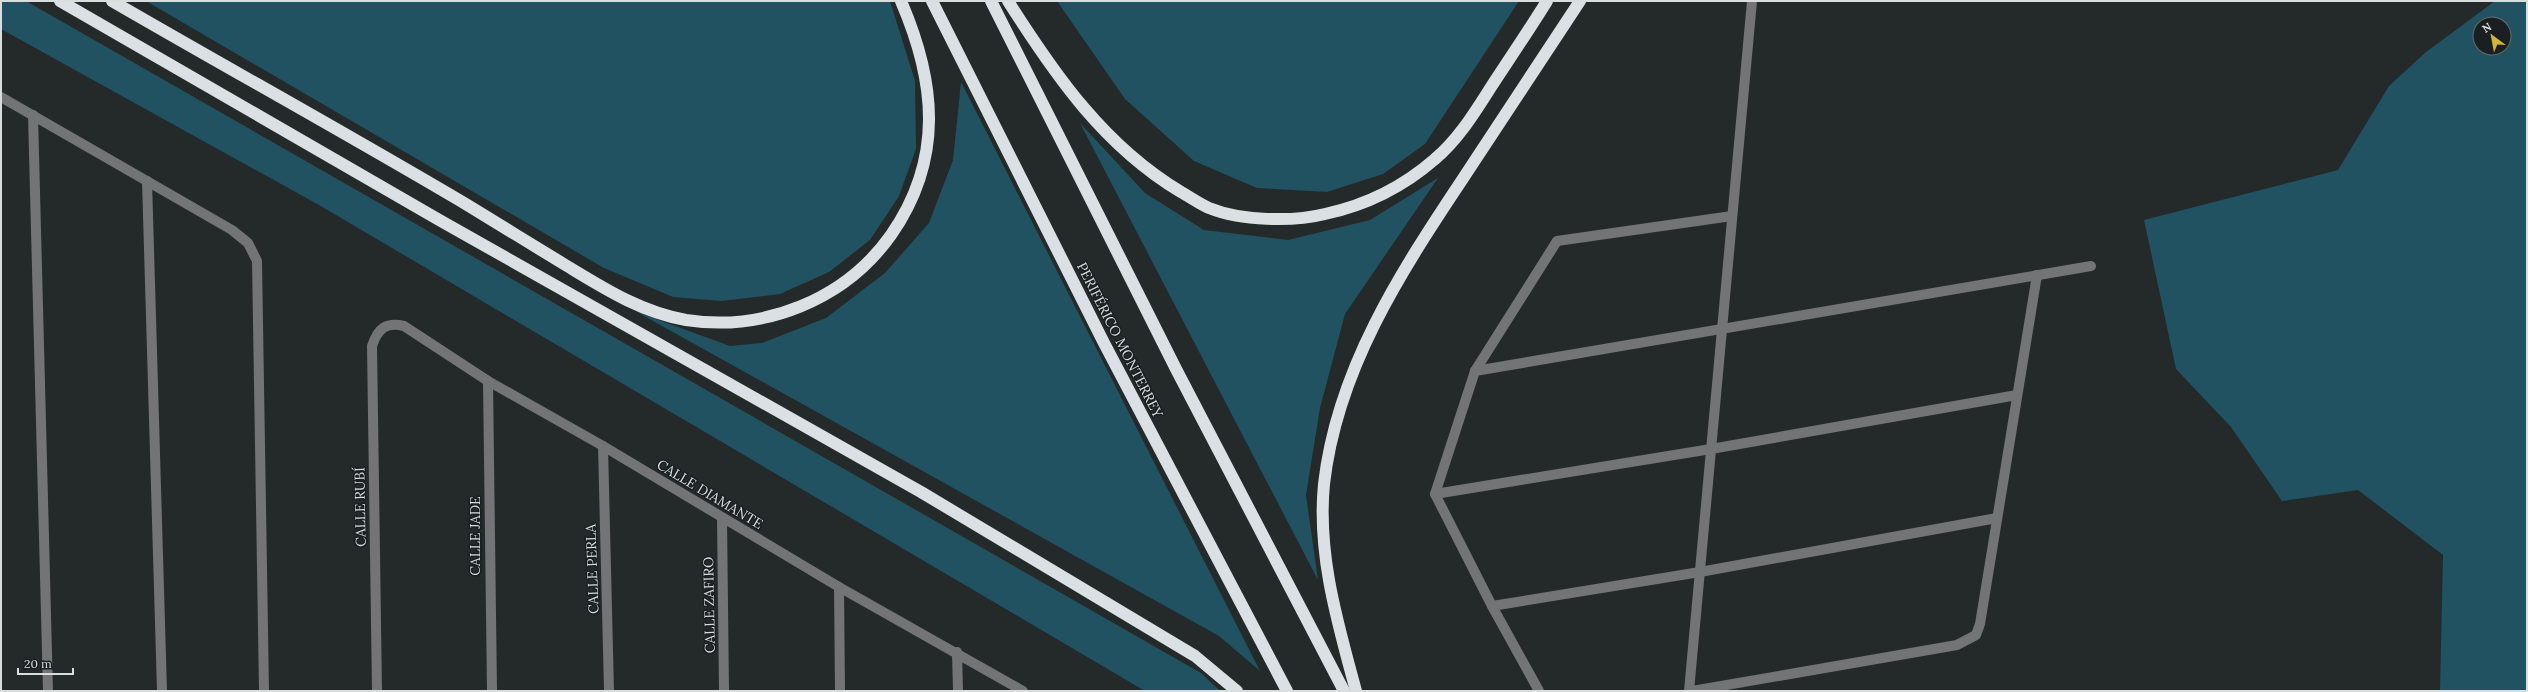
<svg xmlns="http://www.w3.org/2000/svg" width="2528" height="692" viewBox="0 0 2528 692" font-family="Lora,serif">
	<style>
		.green { fill: #215261; fill-rule: evenodd }
		.lines { fill: none; stroke-linecap: round; stroke-linejoin: round }
		.minor { stroke: #727476; stroke-width: 10 }
		.highway { stroke: #dbe0e4; stroke-width: 12 }
		.labels { text-anchor: middle; stroke-width: 3; stroke-linejoin: round; paint-order: stroke }
		.street-label { font-size: 14px; fill: #daddde; stroke: #1a1f21 }
	</style>
	<rect width="100%" height="100%" fill="#24292a"/>
	<g class="green">
		<polygon points="1,1 26,1 1201,673 1220,691 1145,691 319,205 1,29"/>
		<polygon points="146,1 890,1 915,81 916,149 899,196 870,240 829,272 780,294 722,301 673,297 604,268"/>
		<polygon points="1057,1 1519,1 1425,144 1383,174 1327,192 1257,188 1194,161 1125,99"/>
		<path d="M2495,1H2527V691H2440L2443,555L2358,490L2282,501L2231,427L2176,369L2144,220L2338,170L2389,86L2426,52ZM2480,24H2504V48H2480Z"/>
		<polygon points="961,82 1260,671 1219,636 637,312 730,346 762,343 826,318 885,273 929,223 953,160"/>
		<polygon points="1080,123 1145,193 1204,230 1288,240 1370,220 1438,178 1345,314 1320,408 1306,495 1318,580"/>
	</g>
	<g class="lines">
		<g class="minor">
			<polyline points="1,97 232,230 248,243 257,261 264,691"/>
			<polyline points="33,115 48,691"/>
			<polyline points="147,181 162,691"/>
			<polyline points="1475,371 2091,266"/>
			<polyline points="488,381 492,691"/>
			<polyline points="603,446 609,691"/>
			<polyline points="1435,494 1711,449 2017,395"/>
			<polyline points="722,518 724,691"/>
			<polyline points="839,587 840,691"/>
			<polyline points="1492,606 1700,572 1997,518"/>
			<polyline points="957,652 958,691"/>
			<path d="M377,691L372,346C378,328 386,322 404,326L488,381L603,446L839,587L1023,691"/>
			<polyline points="1539,691 1492,606 1435,494 1475,371 1557,241 1732,216"/>
			<polyline points="1689,691 1752,1"/>
			<polyline points="1692,691 1957,645 1976,635 1980,624 2037,275"/>
		</g>
		<g class="highway">
			<polyline points="60,1 441,221 921,492 1195,656 1237,691"/>
			<path d="M112,1C231,70 351,136 469,206C502,226 534,246 567,266C605,289 641,312 686,320C764,332 845,300 891,235C944,159 936,82 901,1"/>
			<polyline points="932,1 1104,343 1287,691"/>
			<polyline points="991,1 1176,369 1344,691"/>
			<path d="M1008,1C1055,75 1104,146 1181,192C1190,197 1200,204 1209,208C1241,221 1293,222 1325,214C1367,205 1403,187 1435,159C1458,140 1475,112 1491,87C1510,58 1529,30 1547,1"/>
			<path d="M1356,691C1338,624 1317,555 1324,484C1337,370 1400,273 1462,180C1501,120 1541,61 1580,1"/>
		</g>
	</g>
	<g class="labels">
		<g class="street-label">
			<text transform="translate(1120 340) rotate(63)" y="5">PERIFÉRICO MONTERREY</text>
			<text transform="translate(710 494) rotate(31)" y="5">CALLE DIAMANTE</text>
			<text transform="translate(360 507) rotate(-91)" y="5">CALLE RUBÍ</text>
			<text transform="translate(475 536) rotate(-90)" y="5">CALLE JADE</text>
			<text transform="translate(592 569) rotate(-92)" y="5">CALLE PERLA</text>
			<text transform="translate(709 605) rotate(-91)" y="5">CALLE ZAFIRO</text>
		</g>
	</g>
	<rect width="2528" height="692" fill="none" stroke="#daddde" stroke-width="4"/>
	<g transform="translate(2492 36) rotate(328)"><circle r="19" fill="#1a1f21" stroke="#676b6d"/>
	<path d="M0-3L7 15L0 10L-7 15Z" fill="#d2b736"/>
	<text y="-6" font-size="11" font-weight="bold" text-anchor="middle" fill="#daddde">N</text>
	</g>
	<path d="M18 668v6h55v-6" fill="none" stroke="#daddde" stroke-width="2"/>
	<text x="24" y="668" font-size="12" fill="#daddde" stroke="#1a1f21" stroke-width="3" paint-order="stroke">20 m</text>
</svg>
